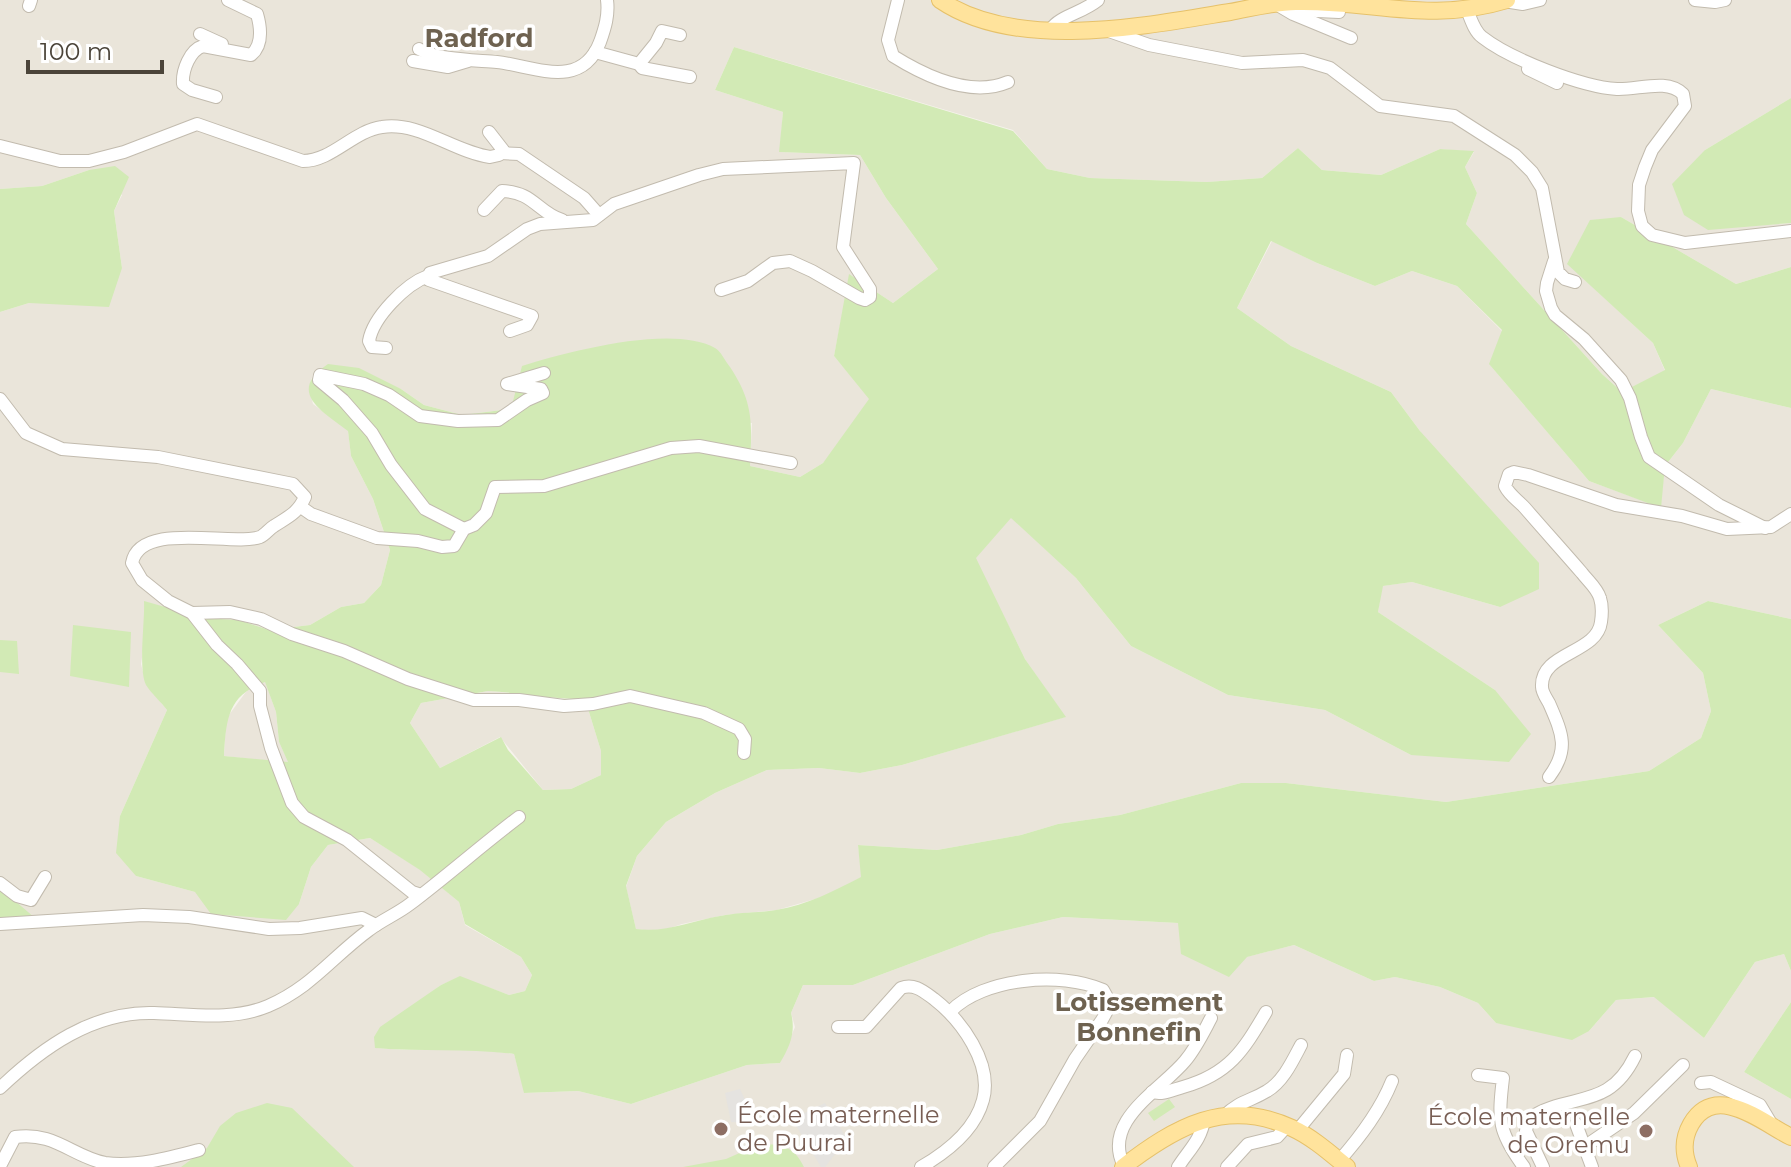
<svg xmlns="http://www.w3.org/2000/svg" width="1791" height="1167" viewBox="0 0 1791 1167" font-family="Montserrat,sans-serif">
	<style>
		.residential { fill: #eae5da }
		.green { fill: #d2eab5; fill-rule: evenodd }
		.parking { fill: #e5e3e0 }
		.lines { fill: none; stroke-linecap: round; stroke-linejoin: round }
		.minor-casing { stroke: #c2bbae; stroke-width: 14 }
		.major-casing { stroke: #e6c16a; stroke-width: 18 }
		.minor { stroke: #fff; stroke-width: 12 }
		.major { stroke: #ffe39c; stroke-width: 16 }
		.education-dot { fill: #8d6e63; stroke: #fff; stroke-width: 3 }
		.labels { text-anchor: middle; stroke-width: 7; stroke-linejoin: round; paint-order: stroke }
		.education-label { font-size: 24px; fill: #785e54; stroke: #fff; text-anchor: start }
		.neighbourhood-label { font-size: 26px; font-weight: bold; fill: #6e6250; stroke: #fff }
	</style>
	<rect width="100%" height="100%" fill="#f6f3ec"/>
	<g class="residential">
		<polygon points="0,0 1791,0 1791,98 1705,150 1761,225 1791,223 1791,267 1736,284 1621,217 1568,264 1653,343 1665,371 1622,392 1602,374 1466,224 1477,193 1465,167 1474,152 1440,149 1381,175 1322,170 1298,148 1262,178 1207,182 1090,178 1047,169 1013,130 734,47 715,90 783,112 780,152 860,155 886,198 938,269 893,303 850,275 834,356 870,399 838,446 823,463 800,477 750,466 752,423 511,409 462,415 424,405 401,389 313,374 309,388 313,404 348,430 351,456 373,499 390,550 381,585 364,603 341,607 310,625 269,630 239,620 204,618 145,602 145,638 141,664 146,684 167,710 120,816 136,876 195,892 299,904 311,867 328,845 370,838 421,870 459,902 465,925 521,957 532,975 525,991 509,995 460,977 441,985 420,1001 376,1048 403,1050 482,1050 514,1054 525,1093 578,1091 631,1104 747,1065 780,1063 795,1027 791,1013 803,985 853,985 990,934 1063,917 1178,923 1246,957 1294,945 1374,981 1395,977 1440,987 1478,1003 1496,1023 1589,1031 1616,1000 1655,997 1704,1038 1755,962 1784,954 1791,971 1791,1002 1744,1072 1791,1099 1791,1167 0,1167 0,312 29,303 60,303 122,268 114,211 122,195 89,170 42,186 0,189"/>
		<polygon points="1272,241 1317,263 1375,286 1412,271 1457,286 1502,331 1490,365 1589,481 1660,507 1665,466 1683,443 1711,389 1791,408 1791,619 1708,601 1658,625 1703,673 1711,711 1701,738 1649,771 1446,802 1286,783 1241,783 1120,815 1058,824 1021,835 937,850 858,845 862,877 826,896 777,910 725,915 682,924 658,932 636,929 626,887 637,856 666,822 715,793 767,770 819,768 860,773 902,765 1065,717 1025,659 975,558 1011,517 1076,578 1131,646 1228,695 1325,710 1411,755 1495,690 1378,612 1382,586 1412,582 1500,607 1420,431 1391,392 1291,346 1237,308"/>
		<polygon points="265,681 276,712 279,742 289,763 224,756 226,719 248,689"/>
		<polygon points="488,691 528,694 551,699 585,699 601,751 601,775 571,789 543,790 500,737 440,768 410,723 421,703"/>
	</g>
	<g class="green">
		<path d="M734,47L1013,131L1047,169L1090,178L1207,182L1262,178L1298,148L1322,170L1381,175L1440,149L1474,151L1465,167L1477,193L1466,224L1602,374L1622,392L1665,370L1653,343L1567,264L1590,220L1621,217L1736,284L1791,267V408L1711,389L1683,443L1665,466L1661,508L1589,481L1489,364L1502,330L1457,286L1412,271L1375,286L1317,263L1271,241L1237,308L1291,346L1391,392L1420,431L1539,563V589L1500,607L1412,582L1383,586L1378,612L1495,690L1531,734L1509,762L1411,755L1325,710L1228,695L1131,646L1076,578L1011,518L976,558L1025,659L1066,717L902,765L860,773L819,768L767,770L715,793L666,822L637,856L626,886L636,929C666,933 691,921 720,916C739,912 757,913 776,910C807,905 834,891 861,877L858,845L937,850L1021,835L1058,824L1120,815L1241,783H1286L1446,802L1649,771L1701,738L1711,711L1703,673L1658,625L1708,601L1791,619V971L1784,954L1755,962L1704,1038L1654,997L1616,1000L1589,1031L1572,1040L1496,1023L1478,1003L1440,987L1395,977L1374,981L1294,945L1247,957L1229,977L1181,954L1178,923L1063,917L990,934L853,985H803L791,1013C796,1032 790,1046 780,1063L747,1065L631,1104L578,1091L524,1093L514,1054C468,1048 422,1052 375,1048L374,1037L380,1027L441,985L460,976L509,995L525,991L532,975L521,957L465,924L459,902L420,870L370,838L328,845L311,867L299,904L286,920L211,914L195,892L136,876L116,853L120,816L167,710C161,702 151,693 146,685C138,669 145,622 144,601L204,618L239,620L269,630L310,625L341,607L364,603L381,585L390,550L373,499L351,456L348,431C322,411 286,392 328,364L359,368L401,389L424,405L462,415L511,409L522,366C568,352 671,324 715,348C721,351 725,361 730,367C754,403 752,424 750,466L800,477L823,463L869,399L834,356L849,274L893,303L938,269L886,198L860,155L779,152L783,112L715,90ZM265,682L276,712L279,742L288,762L224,756C226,721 227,695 265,682ZM488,691C521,693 552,699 585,699L601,751V775L571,789L543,790L508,750L501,737L440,768L410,723L421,703Z"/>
		<polygon points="1791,98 1791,223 1708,230 1684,215 1672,184 1705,150"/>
		<polygon points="115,166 129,177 114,211 122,268 109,307 29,303 0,312 0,189 42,186 89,170"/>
		<polygon points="73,625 131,632 129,687 70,676"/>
		<polygon points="0,640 17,641 19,674 0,672"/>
		<polygon points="0,888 35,918 0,922"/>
		<polygon points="1791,1002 1791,1099 1744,1072"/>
		<polygon points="1169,1099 1175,1107 1154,1121 1148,1113"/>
		<polygon points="267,1103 292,1108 354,1167 181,1167 207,1148 220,1126 236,1113"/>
		<path d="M760,1144C781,1144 794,1146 804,1167H683L726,1159Z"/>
	</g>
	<g class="parking">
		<polygon points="740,1089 756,1124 731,1122 725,1093"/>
		<polygon points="825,1103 847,1139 825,1167 821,1167 792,1119"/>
	</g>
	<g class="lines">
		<defs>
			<g id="minor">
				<path d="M898,0L888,40L893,56C925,76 970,98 1008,82"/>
				<polyline points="1695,0 1715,2 1725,0"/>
				<polyline points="1504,1 1523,4 1540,0"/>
				<polyline points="1276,4 1293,14 1351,38"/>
				<polyline points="29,6 31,0"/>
				<polyline points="1296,10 1339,12"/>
				<path d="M1467,10C1471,19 1474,31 1482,37C1510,59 1582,87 1617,89C1638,90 1667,78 1683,94L1685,106L1652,150L1645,167L1639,185L1638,211L1642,226L1652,235L1685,243L1791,231"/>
				<path d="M1051,29C1060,16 1082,13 1098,0"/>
				<polyline points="1106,30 1149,45 1242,63 1303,60 1330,68 1380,106 1454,116 1515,155 1532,172 1542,188 1558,272 1565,279 1575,282"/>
				<polyline points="200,34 222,44"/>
				<path d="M419,49C437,60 476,60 497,62C534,66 581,91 600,42C605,28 609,15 607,0"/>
				<polyline points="595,52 639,64 656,43 662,31 680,35"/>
				<polyline points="413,61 448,67 468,61"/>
				<polyline points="639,64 642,68 690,77"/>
				<polyline points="1528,69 1557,83"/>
				<path d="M216,97L192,90L183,84C182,70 190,50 203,46L251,55C263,45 261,28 257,14L228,0"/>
				<path d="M0,146L60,161H89L124,152L197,124L303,161C332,161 353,131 382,127C419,121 454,152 490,157L499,155L503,150L489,132"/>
				<polyline points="500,153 519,154 584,198 599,215"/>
				<path d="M484,210L502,191C534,192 537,212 562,220"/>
				<polyline points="1554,261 1547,283 1546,291 1551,308 1555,315 1584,339 1621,380 1630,398 1641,437 1649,457 1719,505 1765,528"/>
				<polyline points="510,331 527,325 532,316 429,280 430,273 488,256 527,229 540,224 593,220 614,204 699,175 723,169 854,163 843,247 870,289 870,297 865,300 859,298 812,271 790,261 773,263 748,281 721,290"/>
				<path d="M386,348L372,347L369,341C373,317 406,284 428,276"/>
				<path d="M0,399L26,433L62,449L158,457L293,484L305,497C298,513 288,517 274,526C269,529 265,535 260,537C233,547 140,520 132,563L142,580L168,601L192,613L217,645L237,664L260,691V706L271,748L292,803L304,817L347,840L412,892L421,895"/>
				<polyline points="301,507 311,514 377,538 418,541 442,547 454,546 464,529 474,525 486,513 495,487 544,486 671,448 699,446 791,463"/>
				<polyline points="464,529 425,509 391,465 372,433 343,400 319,380 320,375 364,384 389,395 420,416 458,421 498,420 527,400 543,393 541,389 507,384 544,373"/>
				<polyline points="192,613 230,612 261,619 292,634 344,651 408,679 474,700 519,700 564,706 593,704 630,696 704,713 739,729 745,739 744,753"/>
				<path d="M1549,777C1570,749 1562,733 1549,703C1546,698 1542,692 1542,687C1540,652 1597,654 1601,622C1602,615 1602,604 1600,598C1597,588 1588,581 1582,573C1563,551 1544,530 1525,508C1518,500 1510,496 1505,486L1509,474L1514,472L1528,475L1616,505L1682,516L1727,529L1771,527L1791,514"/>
				<polyline points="0,883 17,896 31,900 45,877"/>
				<polyline points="0,924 143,915 189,917 269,929 300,928 362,918 376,925"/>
				<path d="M951,1011C983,978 1061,971 1103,990L1108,999L1109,1007L1102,1020L1075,1059L1040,1121L994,1167"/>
				<path d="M838,1027H866L901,988C914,983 923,991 934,999C961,1020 993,1063 983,1100C975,1130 947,1152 921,1167"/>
				<path d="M1478,1075L1503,1078C1498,1120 1498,1132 1524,1167"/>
				<polyline points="1701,1083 1711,1082 1760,1105 1772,1125"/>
				<path d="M0,1088C42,1048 93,1011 154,1013C192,1014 232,1021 268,1006C312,987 332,957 369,930C382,920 397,914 410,904C447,876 482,845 519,817"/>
				<path d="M1152,1092C1163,1095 1172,1090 1183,1087C1229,1074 1243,1051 1266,1012"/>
				<path d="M1224,1116C1241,1100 1249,1102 1267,1091C1283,1082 1293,1060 1301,1045"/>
				<polyline points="1576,1124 1592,1167"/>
				<polyline points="1297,1131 1344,1074 1347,1055"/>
				<polyline points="1584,1147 1634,1113 1683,1065"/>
				<path d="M1339,1161C1361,1136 1380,1111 1392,1081"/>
				<path d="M0,1166L15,1137C54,1131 73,1157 105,1163C136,1167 169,1158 199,1150"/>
				<path d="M1124,1166C1101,1121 1161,1090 1185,1061C1196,1048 1203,1033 1211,1018"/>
				<path d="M1178,1167C1188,1151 1202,1139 1204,1119"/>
				<polyline points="1227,1167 1248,1144 1277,1137 1287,1126"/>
				<path d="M1543,1167L1526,1131L1528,1119C1570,1091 1608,1112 1635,1056"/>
			</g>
			<g id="major">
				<path d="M940,0C1016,52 1145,26 1230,12C1252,8 1274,2 1296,2C1373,0 1428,24 1507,0"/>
				<path d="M1123,1167C1175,1127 1226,1097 1292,1128C1312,1137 1330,1153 1347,1167"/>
				<path d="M1689,1167C1683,1153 1683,1138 1691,1124C1716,1081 1764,1124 1791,1137"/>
			</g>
		</defs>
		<use href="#minor" class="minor-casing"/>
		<use href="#major" class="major-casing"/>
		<use href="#minor" class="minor"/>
		<use href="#major" class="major"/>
	</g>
	<g class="education-dot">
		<circle cx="721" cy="1129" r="8"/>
		<circle cx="1646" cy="1131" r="8"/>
	</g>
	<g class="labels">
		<g class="education-label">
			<text x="737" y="1123">École maternelle<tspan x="737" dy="28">de Puurai</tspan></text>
			<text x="1630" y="1125" text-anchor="end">École maternelle<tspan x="1630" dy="28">de Oremu</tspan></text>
		</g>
		<g class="neighbourhood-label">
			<text x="479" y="47">Radford</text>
			<text x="1139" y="1011">Lotissement<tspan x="1139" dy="30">Bonnefin</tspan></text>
		</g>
	</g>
	<path d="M28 60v12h134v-12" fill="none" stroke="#4b4439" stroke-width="4"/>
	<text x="40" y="60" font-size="24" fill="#4b4439" stroke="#ffffff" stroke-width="6" paint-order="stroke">100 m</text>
</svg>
